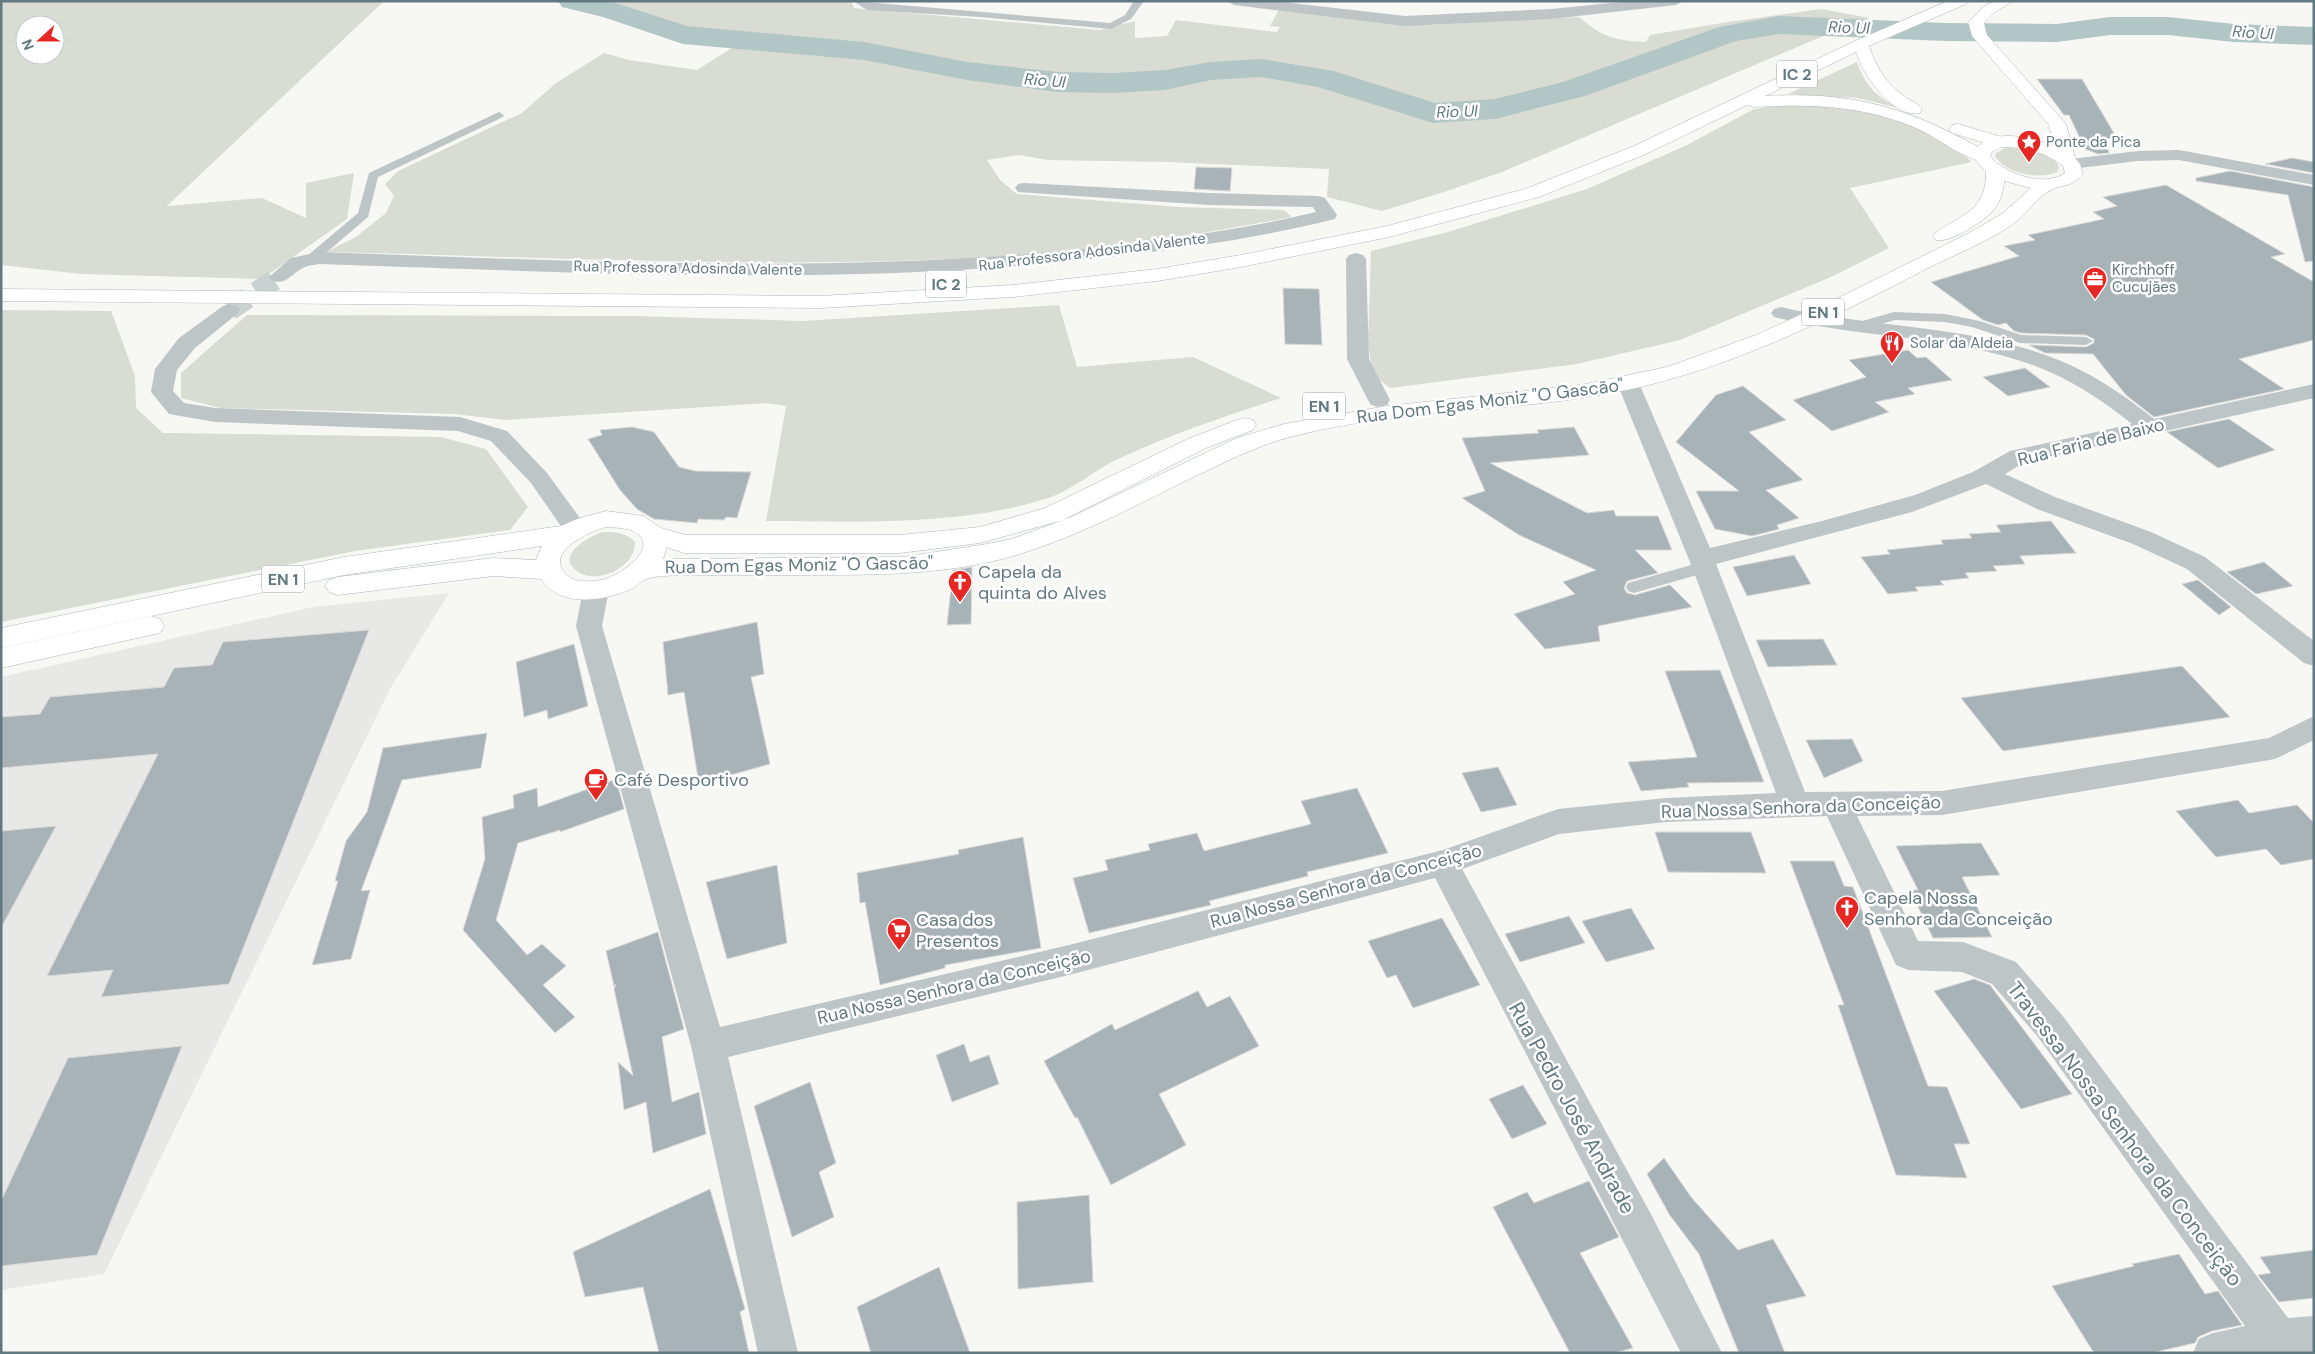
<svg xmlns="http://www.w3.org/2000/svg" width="2315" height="1354" viewBox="0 0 2315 1354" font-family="'DM Sans',sans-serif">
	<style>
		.built { fill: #e8e8e7 }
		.green { fill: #d8dcd3; fill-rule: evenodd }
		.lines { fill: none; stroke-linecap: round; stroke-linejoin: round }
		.river { fill: #b3c6c6; fill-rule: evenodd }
		.building { fill: #a7b3b6; stroke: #d9d8d6 }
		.minor-tunnel { stroke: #cad1d1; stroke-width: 21; stroke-dasharray: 21 11; stroke-linecap: butt }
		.primary-casing { stroke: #afb7ba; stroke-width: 1 }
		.trunk-casing { stroke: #b1b8ba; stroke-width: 1 }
		.service { fill: #bec5c7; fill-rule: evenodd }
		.minor { fill: #bec5c7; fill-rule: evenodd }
		.tertiary { fill: #bec5c7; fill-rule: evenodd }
		.primary { fill: #fff; fill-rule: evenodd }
		.trunk { fill: #fff; fill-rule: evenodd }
		.labels { text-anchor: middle; stroke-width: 5; stroke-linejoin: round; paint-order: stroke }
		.far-poi-label { font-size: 15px; fill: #617980; stroke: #fff; text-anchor: start }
		.far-street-label { font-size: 15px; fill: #617980; stroke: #fff }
		.far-water-label { font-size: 16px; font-style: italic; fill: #5c797b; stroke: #fff }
		.shield { fill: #fff; stroke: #90a1a6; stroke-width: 1 }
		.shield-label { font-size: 16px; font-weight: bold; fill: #617980 }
		.street-label { font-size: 18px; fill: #617980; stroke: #fff }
		.poi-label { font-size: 18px; fill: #617980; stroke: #fff; text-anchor: start }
		.near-street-label { font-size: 21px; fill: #617980; stroke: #fff }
	</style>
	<rect width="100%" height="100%" fill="#f7f7f4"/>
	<polygon class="built" points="449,593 390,689 104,1274 1,1290 1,677 313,607"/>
	<g class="green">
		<path d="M1,1H384L167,206L262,198L306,218V183L354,173L347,219L262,279L82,274L1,265ZM25,25H55V55H25Z"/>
		<path d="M586,1H851L854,8L1100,30L1135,21V38L1167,36L1176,20L1277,32L1280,27L1270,26L1279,10L1383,23L1428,25L1579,17C1604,38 1613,40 1646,42L1650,35L1728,22L1822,9L1869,18L1848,26L1778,24L1732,31L1697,41L1549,93L1476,108L1438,109L1419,106L1377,90L1331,78L1262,66L1199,70L1159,78L1067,81L1012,75L840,44L732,38L687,33L626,10Z"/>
		<path d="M1785,28L1835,31L1502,172L1444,192L1382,211L1327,197L1329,169L1168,162L1047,160L1020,155L987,160L1001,181L1017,194L1179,207L1284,210L1292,217C1203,234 1112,248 1022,255C790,271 557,257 326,252L356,237L386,213L394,196L385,184L398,171L522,113L556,83L604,53L629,60L697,70L738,44L789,47L861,55L935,69L1049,86L1119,87L1164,84L1213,74L1271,73L1327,85L1429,117L1499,113L1554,99L1747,33Z"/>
		<path d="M1857,62C1865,86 1877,97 1899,108L1857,98L1788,94Z"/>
		<path d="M1839,104C1893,119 1928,124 1972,162L1850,188L1889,248L1831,277L1680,340L1577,364L1390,388L1373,375L1368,344L1371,251L1448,232L1587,189L1687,145L1752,110L1774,105Z"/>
		<path d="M2014,147C2028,149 2055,151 2059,168L2057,172C2038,180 2009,174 1996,158L1995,154L2005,148Z"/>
		<path d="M1059,305L1077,367L1193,357L1281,398C1225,416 1171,434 1118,459C1094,470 1073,490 1048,498C958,527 859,521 766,521L786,406L766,403L506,420L454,414L220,408L181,398V373L247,315L632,316L803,321Z"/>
		<polygon points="1,310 111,311 135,376 136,408 163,433 441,437 486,449 528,507 510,530 355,551 1,622"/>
		<path d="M602,532C616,532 625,532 635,542C636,567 597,586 577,571C555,555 589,537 602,532Z"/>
	</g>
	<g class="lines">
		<polygon class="river" points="558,1 609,1 687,26 864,42 967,62 1058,72 1113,73 1165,70 1211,62 1261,59 1334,71 1435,103 1495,99 1563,82 1719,27 1779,16 1945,23 2057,24 2110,17 2168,17 2234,24 2314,27 2314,45 2234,42 2168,35 2110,35 2057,42 1945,41 1779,34 1736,41 1585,96 1495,119 1433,123 1318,87 1261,77 1211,80 1165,90 1113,93 1058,92 967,80 864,60 683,44 603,17 562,7"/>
	</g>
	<g class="building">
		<polygon points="2037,79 2082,79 2118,140 2105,138 2109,153 2098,154 2085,149 2069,115 2064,115"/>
		<polygon points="2292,158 2314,162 2314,173 2265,164"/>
		<polygon points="1196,167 1232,168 1230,191 1194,189"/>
		<polygon points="2230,171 2314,187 2314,261 2305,262 2288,195 2196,181 2196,178"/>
		<polygon points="2166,185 2285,254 2271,257 2314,282 2314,340 2239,359 2284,389 2154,417 2126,395 2093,354 2045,353 2029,345 2086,347 2094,343 2094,339 2086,335 2021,333 2014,331 2006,323 1998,325 1983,320 1931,282 2019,256 2004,246 2035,240 2028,235 2104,219 2093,212 2117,206 2103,197"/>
		<polygon points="1283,288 1319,289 1322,345 1285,344"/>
		<polygon points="1908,350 1917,358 1926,357 1952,380 1908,388 1915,394 1875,402 1889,412 1832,431 1793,400 1866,377 1849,360"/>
		<polygon points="2025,368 2050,387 2008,396 1983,377"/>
		<polygon points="1743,386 1786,420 1749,432 1803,480 1766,490 1799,518 1777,525 1779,529 1752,536 1715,529 1696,491 1739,491 1676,442 1716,395"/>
		<polygon points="2229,419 2275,450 2218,468 2167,432"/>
		<polygon points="632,427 654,432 679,467 695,471 751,472 737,518 726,517 724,520 698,519 697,523 654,519 637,509 620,490 588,439 602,435 600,430"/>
		<polygon points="1574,427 1589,455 1490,463 1587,513 1614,510 1616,516 1658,516 1672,550 1635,550 1658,573 1627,581 1624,588 1627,593 1635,595 1670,585 1692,607 1598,626 1600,641 1545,649 1514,614 1575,594 1563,582 1596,570 1519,535 1462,498 1485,491 1462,438 1539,433 1537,430"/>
		<polygon points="2051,521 2076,553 2020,556 2025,564 1993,566 1997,571 1965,573 1969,578 1940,581 1944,585 1915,587 1918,591 1888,594 1861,557 1890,554 1887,550 1943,544 1941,540 1972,538 1969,534 2001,532 1996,525"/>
		<polygon points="1794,555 1811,584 1747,596 1733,567"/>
		<polygon points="2264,562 2293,586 2256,594 2227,572"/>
		<polygon points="972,567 971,624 947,625 953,570"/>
		<polygon points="2198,580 2231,607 2219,615 2182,584"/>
		<polygon points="757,622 764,674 751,677 770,764 699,784 684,692 668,695 663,642"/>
		<polygon points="369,630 229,984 101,997 113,970 47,976 158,754 1,768 1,717 40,714 50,697 164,687 174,668 212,665 223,642"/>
		<polygon points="1823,639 1837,665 1768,667 1756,640"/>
		<polygon points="574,644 588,706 548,719 547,710 524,717 516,662"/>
		<polygon points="2182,666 2230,717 2003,751 1961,698"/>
		<polygon points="1720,670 1764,782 1687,783 1689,787 1641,791 1628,762 1697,757 1665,671"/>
		<polygon points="487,733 481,768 402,780 361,891 370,890 351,959 312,965 338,881 335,881 346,841 367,812 383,748"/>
		<polygon points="1852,739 1863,761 1824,778 1806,740"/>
		<polygon points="1498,767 1517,805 1481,812 1462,773"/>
		<polygon points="616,779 624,809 560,832 560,830 518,843 496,920 527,955 542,944 566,966 543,985 575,1017 555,1033 463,930 485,859 482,817 514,808 513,795 537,788 538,807"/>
		<polygon points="1357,788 1388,853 1307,872 1308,876 1209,901 1211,905 1089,933 1073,878 1108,870 1105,860 1150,850 1148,844 1197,833 1204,851 1311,824 1301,801"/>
		<polygon points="2238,800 2249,813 2297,805 2314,823 2314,859 2281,865 2266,849 2216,857 2176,811"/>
		<polygon points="56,826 1,928 1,831"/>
		<polygon points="1655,832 1751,832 1766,873 1668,872"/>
		<polygon points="1023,837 1041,948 945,965 945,968 880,985 865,902 860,903 857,873 959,854 958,850"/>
		<polygon points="1981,843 2000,875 1962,877 1992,937 1933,938 1910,890 1918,890 1896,846"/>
		<polygon points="1790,861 1834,861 1844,886 1853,887 1928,1086 1947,1087 1970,1144 1954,1144 1967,1178 1896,1175 1838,1005 1844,1005"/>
		<polygon points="777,865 787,943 727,959 706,882"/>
		<polygon points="1631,908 1655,949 1606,962 1582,921"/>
		<polygon points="1569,916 1585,943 1520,962 1505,934"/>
		<polygon points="1442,918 1480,985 1413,1008 1396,975 1387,978 1368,941"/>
		<polygon points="658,932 684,1029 662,1037 672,1102 699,1092 706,1134 653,1153 646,1102 624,1110 618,1062 633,1076 614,989 616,984 614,986 606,951"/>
		<polygon points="1974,979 1990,985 2072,1094 2021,1109 1934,991"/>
		<polygon points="1198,991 1207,1007 1230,996 1259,1046 1159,1094 1186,1145 1111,1185 1077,1117 1075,1118 1044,1061 1112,1024 1115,1030"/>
		<polygon points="964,1044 970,1062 989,1055 999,1084 952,1102 936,1055"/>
		<polygon points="182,1046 97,1255 1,1266 1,1201 68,1058"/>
		<polygon points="810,1082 836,1163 819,1172 834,1217 792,1237 754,1106"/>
		<polygon points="1523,1085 1547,1124 1512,1139 1489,1099"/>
		<polygon points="1664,1158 1691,1197 1738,1250 1773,1239 1806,1296 1766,1305 1785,1353 1739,1353 1699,1254 1669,1214 1647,1174"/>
		<polygon points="1589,1181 1619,1237 1580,1253 1633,1348 1614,1353 1570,1353 1493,1207 1527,1192 1534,1203"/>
		<polygon points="710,1189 745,1309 740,1312 749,1353 659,1353 643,1287 585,1297 573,1252"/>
		<polygon points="1089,1195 1093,1282 1018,1289 1017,1202"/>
		<polygon points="2314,1250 2314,1298 2279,1302 2258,1275 2271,1273 2260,1257"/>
		<polygon points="2179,1254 2205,1294 2218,1291 2242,1325 2212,1331 2198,1337 2195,1343 2151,1353 2094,1353 2052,1286 2134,1266 2132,1264"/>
		<polygon points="939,1267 970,1353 871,1353 857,1307"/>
	</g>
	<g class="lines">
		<polyline class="minor-tunnel" points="230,310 279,277"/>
		<defs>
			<g id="primary">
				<path d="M1994,1H2013L1995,12L1984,23L1987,35L2066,124L2075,158L2080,164L2083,174C2071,188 2065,183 2051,190C2038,196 2028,212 2018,220C1993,240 1960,252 1932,266C1835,316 1735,367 1627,390C1517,413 1403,408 1294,436C1254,446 1220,465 1183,482C1132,508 1081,534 1026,552C959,574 888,575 818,575C771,575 723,575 676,575C667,576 657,576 649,578C642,580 636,587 629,590C602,601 560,608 541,579L493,576L338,595L329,592L325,586L329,580L338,577L493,558L536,560L542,546L344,575L1,648V628L344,557L561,526L577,519L606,511L643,516L661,528L685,535H900L980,527L1045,508L1190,438L1237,420L1245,418L1253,420L1256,425L1253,430L1206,448L1063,520L980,543L900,553H684L667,547L663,559L903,557L987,544L1012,539L1071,517L1237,438L1284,424L1387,406L1581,385L1667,367L1756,335L1842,296L1969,233L2002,214L2031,188L2004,181C2004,191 1999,206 1991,213C1980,223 1950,243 1936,240L1933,236L1936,232C1965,213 1986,210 1986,172L1972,156C1985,125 2030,137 2054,146L2049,125L1972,36L1968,22L1985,6ZM2001,147C2024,147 2044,151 2063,166L2065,173C2045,188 2004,174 1990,156L1992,152ZM606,527C617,528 630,527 639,535C657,552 615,578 601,580C595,582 588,581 582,581C576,581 569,578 565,573C545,551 591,531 606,527Z"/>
				<polygon points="151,616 160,619 164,626 160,633 1,668 1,648"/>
			</g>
			<g id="trunk">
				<path d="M1948,1H1968L1966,4L1869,46C1876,66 1885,83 1903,95C1909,100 1918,103 1922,109L1920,113C1893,119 1863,75 1856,52L1765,96C1855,91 1910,108 1987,152L1990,156L1987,160L1981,161C1958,156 1937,137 1916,128C1862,105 1810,104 1753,107L1747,105L1646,154L1539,197L1389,237L1241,267L1157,281L1013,297L820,308L1,301V289L820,296L1013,285L1157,269L1241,255L1387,226L1525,189L1634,146L1855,41Z"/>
				<polygon points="1958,124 2005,138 2008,142 2005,146 1999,147 1952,133 1949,129 1952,125"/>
			</g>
		</defs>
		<use href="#primary" class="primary-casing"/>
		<use href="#trunk" class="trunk-casing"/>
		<g class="service">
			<polygon points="853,1 1110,23 1125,15 1134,1 1144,1 1131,19 1111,29 980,17 867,10"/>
			<polygon points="499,112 504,115 503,117 378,177 368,217 314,263 306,263 304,260 306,257 358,213 369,173"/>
			<polygon points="1894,312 1945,314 1980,321 2021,335 2086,337 2093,341 2086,345 2020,343 1972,327 1945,322 1895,320 1857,331 1850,327 1852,324"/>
			<polygon points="1705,561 1711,563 1713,567 1711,571 1634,593 1628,591 1626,587 1628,583"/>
		</g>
		<g class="minor">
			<path d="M1024,183L1209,193L1318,196L1325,198L1337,215L1335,219C1255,239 1174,250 1092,259C835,287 577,272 319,264C314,265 308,265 303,268C291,274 287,285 272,281L269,277L291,258L319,252C577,261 836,275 1093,248C1168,239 1243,230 1316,212L1313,207L1209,205L1018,192L1015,188L1018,184Z"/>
			<polygon points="1356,253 1363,255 1366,259 1369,359 1390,400 1387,405 1379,407 1371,405 1368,400 1347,359 1346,259 1349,255"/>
			<polygon points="230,304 237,306 240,310 237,314 195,348 177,370 173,391 184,403 215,408 460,417 507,431 547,473 588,529 585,535 576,537 567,535 531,483 491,441 458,431 215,422 169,414 151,392 155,369 179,338 223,306"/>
			<path d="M1781,307C1875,329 1978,324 2068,364C2099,378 2128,398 2154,419L2314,384V398L2025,462L2005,474L2055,497L2151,532L2205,557L2314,641V666L2304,663L2187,569L2133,544L2037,509L1986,484L1912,512L1716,564L1805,792L1942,791L2269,738L2314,716V740L2275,759L1942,815L1857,816L1918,941L1963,942L2016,962L2062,1015L2288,1318L2314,1316V1353H2193L2199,1339L2213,1333L2245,1326L2038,1037L1992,984L1962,972L1908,970L1896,965L1827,816L1666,822L1559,834L1462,869L1652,1216L1722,1353H1681L1435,878L1073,974L728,1057L798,1353H758L691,1046L576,626L583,590L587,584L596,581L605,584L609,590L602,626L720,1027L1073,944L1443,850L1558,809L1666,798L1776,793L1692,567L1617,383L1620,378L1628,376L1636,378L1639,383L1710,548L1822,521L1915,495L1973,472L2010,451L2132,424C2107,404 2081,386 2052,373C1965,334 1865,340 1774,317L1771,313L1774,309Z"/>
		</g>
		<g class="tertiary">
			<polygon points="1227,1 1274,1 1405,16 1551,9 1631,1 1683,1 1676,5 1551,19 1405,26 1234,5"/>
			<polygon points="2179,150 2314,175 2314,185 2179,160 2138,161 2071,169 2065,168 2062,164 2065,160 2071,159 2138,151"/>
		</g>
		<use href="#primary" class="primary"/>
		<use href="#trunk" class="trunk"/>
	</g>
	<defs>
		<symbol id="sight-pin" viewBox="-11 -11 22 30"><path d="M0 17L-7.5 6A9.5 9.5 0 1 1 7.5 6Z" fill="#e62825" stroke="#fff"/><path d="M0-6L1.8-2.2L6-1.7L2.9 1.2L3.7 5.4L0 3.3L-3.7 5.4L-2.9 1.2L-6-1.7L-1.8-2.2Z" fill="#fff"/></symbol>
		<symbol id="office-pin" viewBox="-11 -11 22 30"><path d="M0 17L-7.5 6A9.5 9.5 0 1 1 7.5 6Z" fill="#e62825" stroke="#fff"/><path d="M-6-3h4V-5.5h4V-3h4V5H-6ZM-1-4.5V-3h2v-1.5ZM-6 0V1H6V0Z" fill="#fff"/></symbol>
		<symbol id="restaurant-pin" viewBox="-11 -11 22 30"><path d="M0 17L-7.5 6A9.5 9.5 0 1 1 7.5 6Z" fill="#e62825" stroke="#fff"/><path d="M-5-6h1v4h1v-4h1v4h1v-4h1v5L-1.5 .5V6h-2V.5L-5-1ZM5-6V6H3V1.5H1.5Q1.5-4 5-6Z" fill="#fff"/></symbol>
		<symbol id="church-pin" viewBox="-11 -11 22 30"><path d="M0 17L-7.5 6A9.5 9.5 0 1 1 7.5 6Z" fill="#e62825" stroke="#fff"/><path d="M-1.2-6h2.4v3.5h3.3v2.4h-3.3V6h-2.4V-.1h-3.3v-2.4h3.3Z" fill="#fff"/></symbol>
		<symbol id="cafe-pin" viewBox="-11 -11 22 30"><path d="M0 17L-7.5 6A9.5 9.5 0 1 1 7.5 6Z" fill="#e62825" stroke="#fff"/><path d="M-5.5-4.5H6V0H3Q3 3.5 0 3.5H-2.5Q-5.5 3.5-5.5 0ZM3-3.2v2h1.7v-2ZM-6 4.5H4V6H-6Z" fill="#fff"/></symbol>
		<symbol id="supermarket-pin" viewBox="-11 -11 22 30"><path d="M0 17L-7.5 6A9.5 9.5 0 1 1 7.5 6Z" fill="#e62825" stroke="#fff"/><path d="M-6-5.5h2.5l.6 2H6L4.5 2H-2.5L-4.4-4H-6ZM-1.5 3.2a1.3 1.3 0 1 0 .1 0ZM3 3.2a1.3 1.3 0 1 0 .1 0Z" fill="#fff"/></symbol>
	</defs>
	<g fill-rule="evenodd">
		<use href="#sight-pin" x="2015" y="128" width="28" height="38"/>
		<use href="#office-pin" x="2081" y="265" width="28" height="38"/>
		<use href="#restaurant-pin" x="1878" y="329" width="28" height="38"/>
		<use href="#church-pin" x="946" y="568" width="28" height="38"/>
		<use href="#cafe-pin" x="582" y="766" width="28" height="38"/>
		<use href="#church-pin" x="1833" y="894" width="28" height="38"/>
		<use href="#supermarket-pin" x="885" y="916" width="28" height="38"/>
	</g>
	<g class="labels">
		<g class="far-poi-label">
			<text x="2046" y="147">Ponte da Pica</text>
			<text x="2112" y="275">Kirchhoff<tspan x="2112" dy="17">Cucujães</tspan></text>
			<text x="1910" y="348">Solar da Aldeia</text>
		</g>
		<g class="far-street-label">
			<text transform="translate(1092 252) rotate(-7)" y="5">Rua Professora Adosinda Valente</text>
			<text transform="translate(688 268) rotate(1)" y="5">Rua Professora Adosinda Valente</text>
		</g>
		<g class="far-water-label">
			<text transform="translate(1849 27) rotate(2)" y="6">Rio Ul</text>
			<text transform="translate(2253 32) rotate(4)" y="6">Rio Ul</text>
			<text transform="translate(1045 80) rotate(5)" y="6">Rio Ul</text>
			<text transform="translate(1457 111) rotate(-2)" y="6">Rio Ul</text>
		</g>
		<g class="shield">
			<rect x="1777" y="60.5" width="40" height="27" rx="4"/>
			<rect x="926" y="270.5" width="40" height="27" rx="4"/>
			<rect x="1802" y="298.5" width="42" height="27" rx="4"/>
			<rect x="1303" y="392.5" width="42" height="27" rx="4"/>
			<rect x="262" y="565.5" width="42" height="27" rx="4"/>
		</g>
		<g class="shield-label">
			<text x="1797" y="80">IC 2</text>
			<text x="946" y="290">IC 2</text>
			<text x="1823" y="318">EN 1</text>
			<text x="1324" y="412">EN 1</text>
			<text x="283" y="585">EN 1</text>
		</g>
		<g class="street-label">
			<text transform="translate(1490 401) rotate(-7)" y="6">Rua Dom Egas Moniz "O Gascão"</text>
			<text transform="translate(2091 442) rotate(-14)" y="6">Rua Faria de Baixo</text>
			<text transform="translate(799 565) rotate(-1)" y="6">Rua Dom Egas Moniz "O Gascão"</text>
			<text transform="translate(1801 807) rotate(-2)" y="6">Rua Nossa Senhora da Conceição</text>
			<text transform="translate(1346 886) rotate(-15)" y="6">Rua Nossa Senhora da Conceição</text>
			<text transform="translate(954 987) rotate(-13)" y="6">Rua Nossa Senhora da Conceição</text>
		</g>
		<g class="poi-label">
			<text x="978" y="578">Capela da<tspan x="978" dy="21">quinta do Alves</tspan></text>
			<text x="614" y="786">Café Desportivo</text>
			<text x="1864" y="904">Capela Nossa<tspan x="1864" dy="21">Senhora da Conceição</tspan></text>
			<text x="916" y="926">Casa dos<tspan x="916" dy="21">Presentos</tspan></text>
		</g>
		<g class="near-street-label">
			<text transform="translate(1572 1108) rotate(61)" y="7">Rua Pedro José Andrade</text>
			<text transform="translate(2125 1134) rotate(53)" y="7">Travessa Nossa Senhora da Conceição</text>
		</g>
	</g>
	<rect width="2315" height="1354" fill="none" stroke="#617980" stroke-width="5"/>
	<g transform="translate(40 40) rotate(249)"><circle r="24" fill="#ffffff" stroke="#c0c9cc"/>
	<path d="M0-4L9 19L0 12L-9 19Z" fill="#e62825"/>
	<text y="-8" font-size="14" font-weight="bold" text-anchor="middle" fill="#617980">N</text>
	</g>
</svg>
